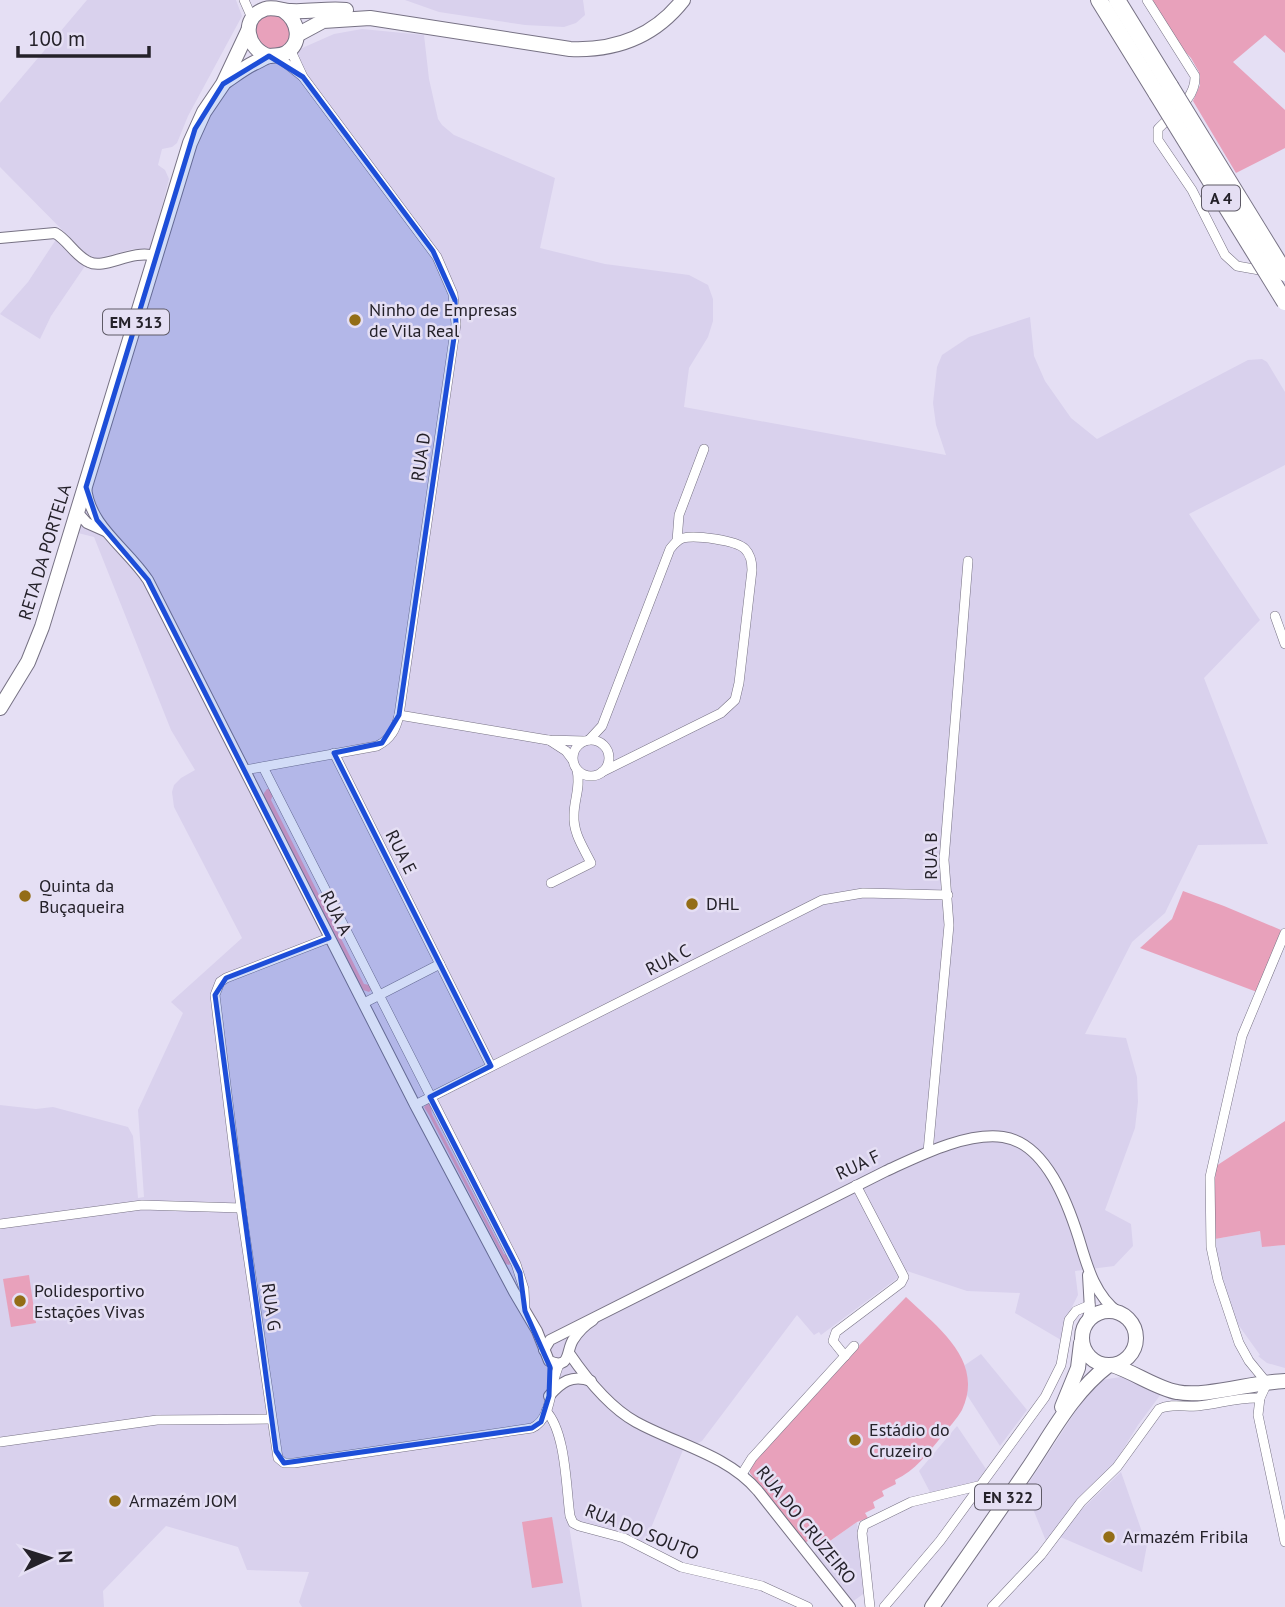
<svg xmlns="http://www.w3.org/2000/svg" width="1285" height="1607" viewBox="0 0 1285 1607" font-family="'PT Sans',sans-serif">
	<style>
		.built { fill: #d9d1ed }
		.green { fill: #e8a1bb }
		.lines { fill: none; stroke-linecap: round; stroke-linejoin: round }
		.minor-casing { stroke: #777284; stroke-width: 10 }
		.tertiary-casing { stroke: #777284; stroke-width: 12 }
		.primary-casing { stroke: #777284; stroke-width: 16 }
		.motorway-casing { stroke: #777284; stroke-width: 18 }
		.minor { stroke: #fff; stroke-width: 9 }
		.tertiary { stroke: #fff; stroke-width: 10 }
		.primary { stroke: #fff; stroke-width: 14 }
		.motorway { stroke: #fff; stroke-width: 16 }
		.motorway-bridge-casing { stroke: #777284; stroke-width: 18; stroke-linecap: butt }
		.motorway-bridge { stroke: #fff; stroke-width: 16 }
		.marked { fill: #1d4ed8; fill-opacity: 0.2; stroke: #1d4ed8; stroke-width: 5; stroke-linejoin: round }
		.poi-dot { fill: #936d16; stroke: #e5dff4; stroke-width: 2.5 }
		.labels { text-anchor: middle; stroke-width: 5; stroke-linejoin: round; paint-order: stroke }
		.shield { fill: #e5dff4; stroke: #5e5a66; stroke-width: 2 }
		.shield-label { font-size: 16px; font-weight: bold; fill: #242129 }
		.poi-label { font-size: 18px; fill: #242129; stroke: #e5dff4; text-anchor: start }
		.street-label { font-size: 18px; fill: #242129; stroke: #e5dff4 }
	</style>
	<rect width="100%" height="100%" fill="#e5dff4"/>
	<g class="built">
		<polygon points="87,0 236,0 242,16 188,116 177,143 172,147 162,149 158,165 165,170 169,179 151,249 133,249 95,259 88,256 0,167 0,103"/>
		<polygon points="405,0 583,0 585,15 576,23 564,27 525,25 439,12"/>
		<polygon points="362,29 424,35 429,79 438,119 442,125 454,135 555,178 540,248 605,264 689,275 708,285 713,299 713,321 708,337 689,368 684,407 946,455 936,425 933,403 937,367 942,355 969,337 1030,317 1034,356 1045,381 1071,418 1097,439 1248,360 1262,359 1267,362 1285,392 1285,465 1189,514 1260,620 1204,678 1268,844 1198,845 1165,913 1132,942 1085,1034 1126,1038 1137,1077 1138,1102 1135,1128 1105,1210 1131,1224 1133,1246 1114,1266 1075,1271 1078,1295 1063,1325 1061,1340 1015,1313 1020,1293 967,1291 907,1271 821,1335 819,1332 814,1335 797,1315 702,1441 683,1450 644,1545 568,1519 582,1607 302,1607 299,1602 309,1572 247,1570 238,1547 166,1526 103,1591 104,1607 0,1607 0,1105 36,1109 53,1107 128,1127 133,1136 138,1198 144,1197 138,1110 183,1013 171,1002 242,938 174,807 172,792 174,785 181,778 195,770 171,730 94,537 78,533 203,124 230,82 248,72 334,34"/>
		<polygon points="57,238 85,266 51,316 40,339 0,314 28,282"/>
		<polygon points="1260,1231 1263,1247 1285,1245 1285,1368 1267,1363 1258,1356 1260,1355 1232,1316 1216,1250 1215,1239"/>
		<polygon points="981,1354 1027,1410 1000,1446 967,1395 965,1365"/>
		<polygon points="1121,1377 1161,1394 1138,1425 1114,1464 1079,1497 1046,1541 1025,1489 1087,1394 1101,1380"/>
		<polygon points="957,1426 986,1469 976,1483 931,1494 919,1471"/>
		<polygon points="1121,1472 1142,1532 1148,1539 1142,1572 1058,1536 1078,1513"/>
		<polygon points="857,1522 866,1592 852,1602 813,1553"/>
	</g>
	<g class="green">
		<polygon points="1151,0 1285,0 1285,53 1265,35 1233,62 1285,110 1285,148 1236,173 1193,101 1200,85 1199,72 1191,58 1175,41"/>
		<circle cx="272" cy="32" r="18"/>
		<polygon points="267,789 270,789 273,794 271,800 364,984 370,985 371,990 369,992 363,990 264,796 264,793"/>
		<polygon points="1183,891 1224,906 1281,930 1257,992 1140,948 1172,919"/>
		<polygon points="428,1103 430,1104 432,1114 504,1254 509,1256 511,1263 509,1265 503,1263 502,1256 429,1115 424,1107"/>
		<polygon points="1285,1121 1285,1245 1262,1247 1260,1231 1215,1239 1214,1193 1216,1166"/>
		<polygon points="29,1275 36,1323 11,1327 3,1279"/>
		<path d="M906,1297C937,1327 985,1360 962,1410C957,1419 948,1428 942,1436C927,1454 916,1470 895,1480L896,1484L882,1491L884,1496L873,1502L875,1508L865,1513L868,1518L857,1522L820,1548L812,1538L805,1543L750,1473V1466L850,1355Z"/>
		<polygon points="552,1517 563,1583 532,1588 522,1522"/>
	</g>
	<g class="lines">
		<defs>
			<g id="minor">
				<polyline points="244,0 252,18"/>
				<path d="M1147,0L1195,76C1196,99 1173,113 1158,129V140L1192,190L1225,255L1237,266L1265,271"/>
				<polyline points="277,56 302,76"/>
				<polyline points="677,541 679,515 704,449"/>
				<polyline points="1275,616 1285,644"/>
				<polyline points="399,715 548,740 584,741"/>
				<circle cx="591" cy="758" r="18"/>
				<polyline points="549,740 566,751 572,759"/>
				<path d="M589,740L602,726L670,549C674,544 677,540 683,538C695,535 736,540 745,549C751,555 752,562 752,570L739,683L735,700L721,713L602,772"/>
				<polyline points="334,753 491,1066"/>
				<polyline points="263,767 516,1264 524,1289 525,1311"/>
				<path d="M245,770L377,746C391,739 396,729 399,715L456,324L453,294L437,257L303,77L290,49"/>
				<path d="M551,883L591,863C583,847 573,833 574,815C574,799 581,787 577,770"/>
				<polyline points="1285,933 1242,1036 1210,1177 1211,1247 1218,1280 1239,1343 1249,1361 1267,1383 1260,1398 1258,1415 1285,1542"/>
				<path d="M329,938L226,978L220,982L215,995L241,1208L278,1458L284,1463H294L532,1428C554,1418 549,1382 560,1363"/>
				<polyline points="364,1003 440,964"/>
				<polyline points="415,1105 822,900 863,893 948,895"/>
				<polyline points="928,1152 949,925 944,860 968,561"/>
				<polyline points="0,1224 142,1205 241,1208"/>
				<polyline points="845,1356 833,1341 836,1332 901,1283 904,1277 856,1185"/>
				<path d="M546,1411C566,1432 566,1488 570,1516L573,1523L579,1526L624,1538L681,1567L762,1586L808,1607"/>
				<polyline points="0,1442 157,1420 271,1419"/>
				<polyline points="742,1474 752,1458 854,1346"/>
				<polyline points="870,1607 862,1533 864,1525 911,1502 978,1486"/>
				<polyline points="884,1607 940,1541 1045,1397 1061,1365 1069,1320 1076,1311 1090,1305"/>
				<path d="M992,1607L1041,1555L1081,1502L1117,1467L1159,1409C1171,1403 1185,1407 1198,1406C1219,1404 1238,1397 1260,1398"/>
			</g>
			<g id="tertiary">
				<path d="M0,238L55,233C68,240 75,256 89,262C104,270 132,249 155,256"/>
				<path d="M86,487C89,526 128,549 148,580L415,1105L514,1292L537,1331L549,1361C571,1370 566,1351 573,1340C578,1332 585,1325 593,1320"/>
				<polyline points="78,513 87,523 105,531"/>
				<polyline points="1087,1322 1090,1310 1088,1275"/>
				<path d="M544,1350L550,1340L886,1171C919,1156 966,1132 1003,1137C1046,1143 1068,1204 1079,1239C1087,1266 1095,1296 1119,1313"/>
				<path d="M569,1353C586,1378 609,1407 636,1422C676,1444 728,1455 758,1491L850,1607"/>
				<path d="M549,1396C561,1382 572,1374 591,1381"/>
			</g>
			<g id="primary">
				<path d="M297,35L323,21L370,18L570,49C616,51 654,37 683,0"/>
				<path d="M269,56C247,50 239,18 265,9C274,6 282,11 291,11C310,12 328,8 346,10"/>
				<path d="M226,81C235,75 244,68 254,63C259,61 265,57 270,56C276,55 280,56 286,53C303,42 298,21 284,11"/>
				<polyline points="0,708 28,662 42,627 190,143 204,112 223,84 248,31"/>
				<circle cx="1109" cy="1338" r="27"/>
				<path d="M1112,1365C1134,1372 1158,1389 1177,1392C1205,1398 1253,1382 1285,1381"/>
				<polyline points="1062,1407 1078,1368 1081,1343"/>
				<path d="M932,1607C964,1561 996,1516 1027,1470C1052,1433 1072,1393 1109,1365"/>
			</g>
			<g id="motorway">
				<polyline points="1099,0 1157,94"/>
				<polyline points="1117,0 1170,86"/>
			</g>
		</defs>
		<use href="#minor" class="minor-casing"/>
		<use href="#tertiary" class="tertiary-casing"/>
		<use href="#primary" class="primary-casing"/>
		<use href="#motorway" class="motorway-casing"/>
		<use href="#minor" class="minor"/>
		<use href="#tertiary" class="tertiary"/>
		<use href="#primary" class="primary"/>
		<use href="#motorway" class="motorway"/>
		<defs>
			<g id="motorway-bridge">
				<polyline points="1170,86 1285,273"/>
				<polyline points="1157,94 1285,302"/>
			</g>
		</defs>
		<use href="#motorway-bridge" class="motorway-bridge-casing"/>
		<use href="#motorway-bridge" class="motorway-bridge"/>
	</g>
	<path class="marked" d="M269,56L303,77L433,251L455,300L456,324L399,715L382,743L334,753L491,1066L430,1097L520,1273L525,1311L550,1367L549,1396L541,1422L532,1428L284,1463L276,1451L215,995L226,978L329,938L148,580L97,520L86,487L195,129L223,84Z"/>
	<g class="poi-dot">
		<circle cx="355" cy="320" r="7"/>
		<circle cx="25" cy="896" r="7"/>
		<circle cx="692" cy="904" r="7"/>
		<circle cx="20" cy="1301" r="7"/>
		<circle cx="855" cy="1440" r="7"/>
		<circle cx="115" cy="1501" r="7"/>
		<circle cx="1109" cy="1537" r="7"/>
	</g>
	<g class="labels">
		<g class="shield">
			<rect x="1202" y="185.5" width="38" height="25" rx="5"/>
			<rect x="103" y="309.5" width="66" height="25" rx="5"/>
			<rect x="975" y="1484.5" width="66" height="25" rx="5"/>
		</g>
		<g class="shield-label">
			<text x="1221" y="204">A 4</text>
			<text x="136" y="328">EM 313</text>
			<text x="1008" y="1503">EN 322</text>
		</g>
		<g class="poi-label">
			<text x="369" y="316">Ninho de Empresas<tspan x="369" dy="21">de Vila Real</tspan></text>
			<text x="39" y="892">Quinta da<tspan x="39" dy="21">Buçaqueira</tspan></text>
			<text x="706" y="910">DHL</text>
			<text x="34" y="1297">Polidesportivo<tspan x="34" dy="21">Estações Vivas</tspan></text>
			<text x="869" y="1436">Estádio do<tspan x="869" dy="21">Cruzeiro</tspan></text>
			<text x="129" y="1507">Armazém JOM</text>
			<text x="1123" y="1543">Armazém Fribila</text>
		</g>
		<g class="street-label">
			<text transform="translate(421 457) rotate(-82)" y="6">RUA D</text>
			<text transform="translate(45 552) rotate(-73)" y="6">RETA DA PORTELA</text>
			<text transform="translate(401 852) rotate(63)" y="6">RUA E</text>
			<text transform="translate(931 856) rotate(-90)" y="6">RUA B</text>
			<text transform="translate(336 913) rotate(63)" y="6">RUA A</text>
			<text transform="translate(668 960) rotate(-27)" y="6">RUA C</text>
			<text transform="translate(858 1165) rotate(-25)" y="6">RUA F</text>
			<text transform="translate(271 1307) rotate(82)" y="6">RUA G</text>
			<text transform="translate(806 1525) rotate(51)" y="6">RUA DO CRUZEIRO</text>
			<text transform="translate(642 1532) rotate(22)" y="6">RUA DO SOUTO</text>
		</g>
	</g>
	<g transform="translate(49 1558) rotate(86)" stroke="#e5dff4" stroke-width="5" paint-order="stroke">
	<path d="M0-5L12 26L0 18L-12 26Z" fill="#242129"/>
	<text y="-10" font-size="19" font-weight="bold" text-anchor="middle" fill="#242129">N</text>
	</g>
	<path d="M18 46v10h131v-10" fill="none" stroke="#242129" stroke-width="3.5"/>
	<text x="28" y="46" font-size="21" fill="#242129" stroke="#e5dff4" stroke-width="5" paint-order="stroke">100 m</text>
</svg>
